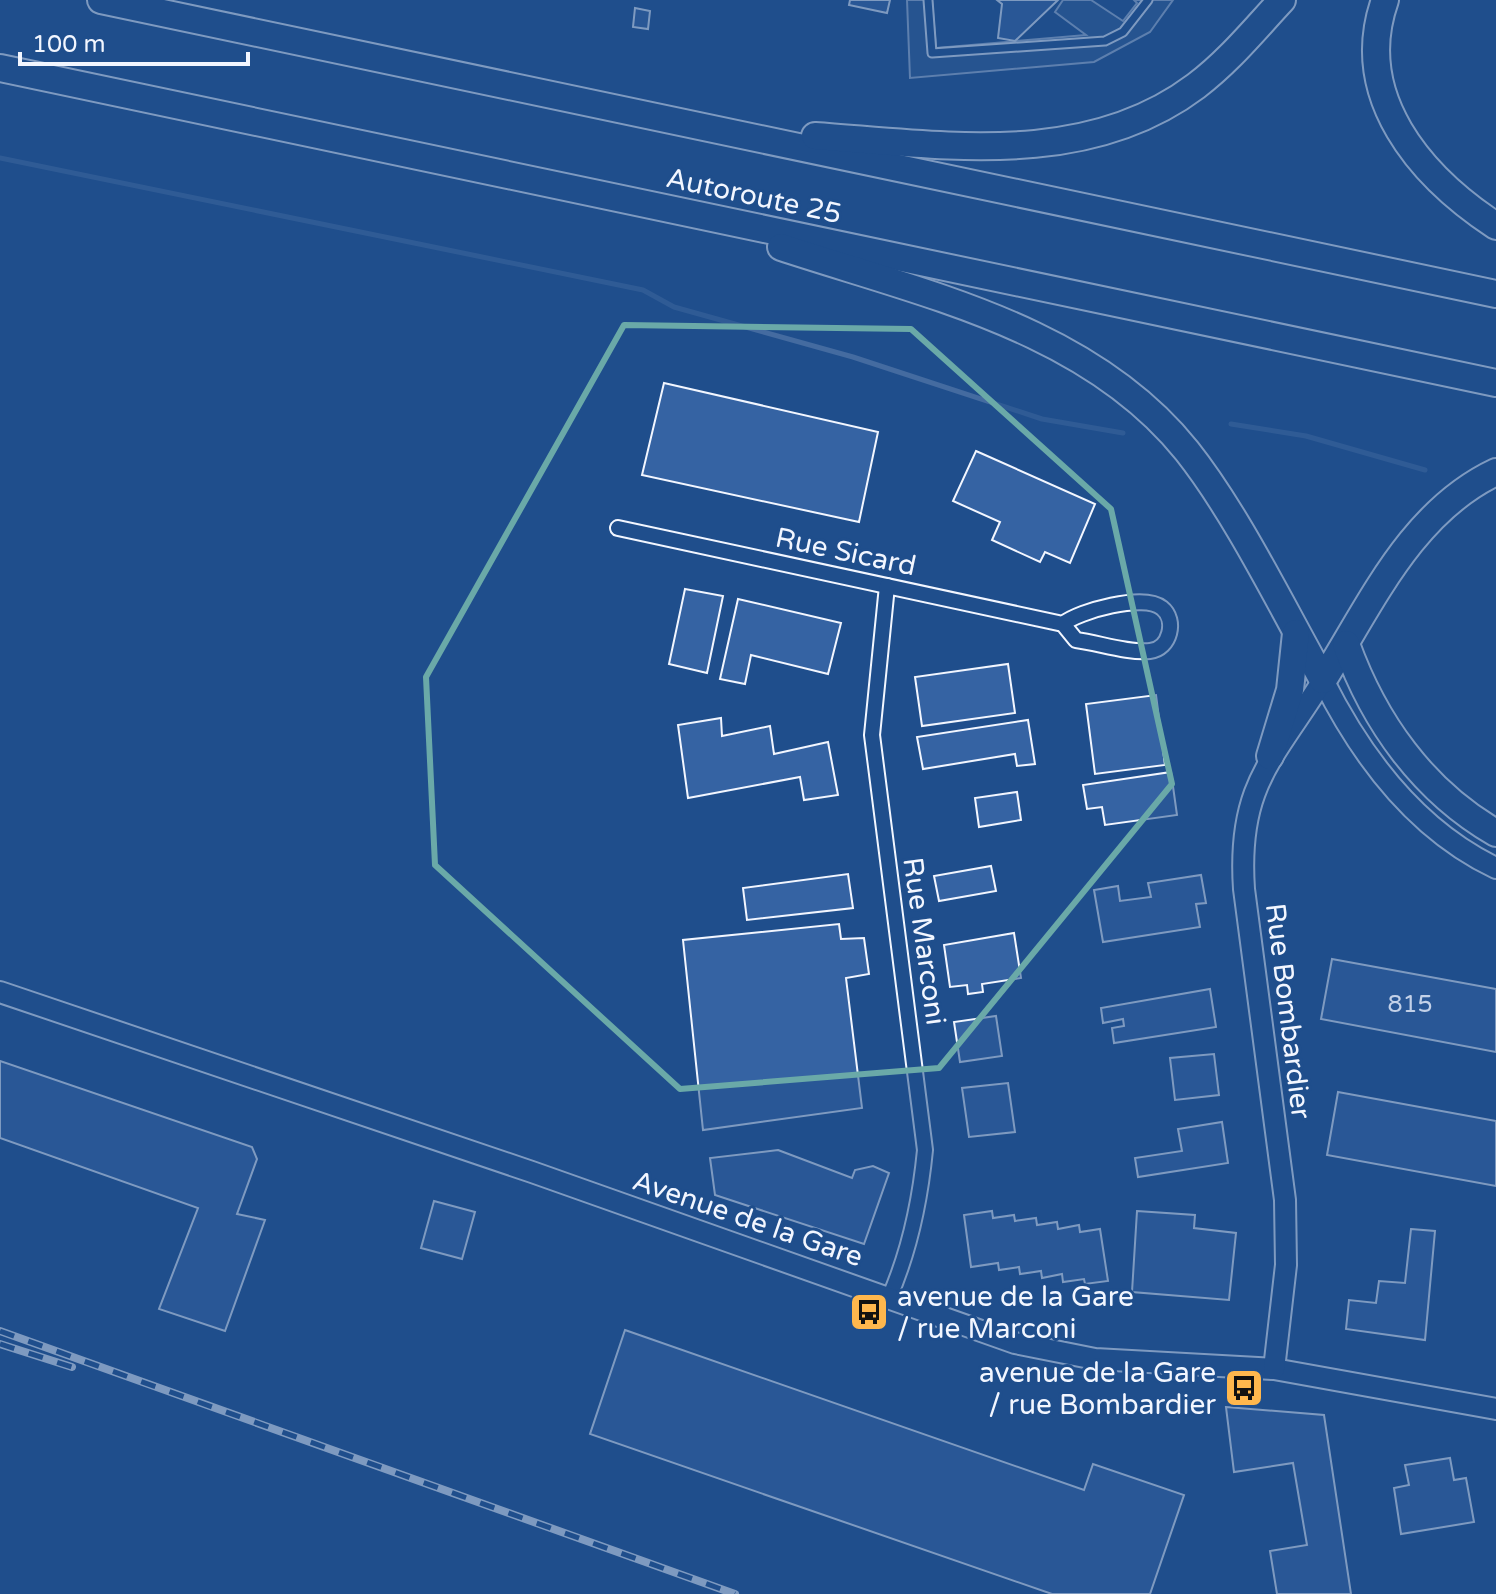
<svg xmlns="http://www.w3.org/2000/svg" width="1496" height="1594" viewBox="0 0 1496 1594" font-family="'Varela Round',sans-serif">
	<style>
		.built { fill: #305b95; stroke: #a8bbd7; stroke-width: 2 }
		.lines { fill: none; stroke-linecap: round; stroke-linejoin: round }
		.stream { stroke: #446ba0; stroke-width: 5 }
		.building { fill: #3563a3; stroke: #f2f6ff; stroke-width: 2 }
		.lane-casing { stroke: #f2f6ff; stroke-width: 11 }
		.street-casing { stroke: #f2f6ff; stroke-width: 18 }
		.secondary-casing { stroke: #f2f6ff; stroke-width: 24 }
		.highway-casing { stroke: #f2f6ff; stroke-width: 30 }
		.lane { stroke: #1f4e8c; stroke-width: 7 }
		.street { stroke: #1f4e8c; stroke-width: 14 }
		.secondary { stroke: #1f4e8c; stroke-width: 20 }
		.highway { stroke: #1f4e8c; stroke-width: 26 }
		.rail-casing { stroke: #f2f6ff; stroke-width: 8 }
		.rail { stroke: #1f4e8c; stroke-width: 5; stroke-dasharray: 15; stroke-linecap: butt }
		.marked { fill: none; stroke: #6aa9a8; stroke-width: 6; stroke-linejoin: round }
		.labels { text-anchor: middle; stroke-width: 6; stroke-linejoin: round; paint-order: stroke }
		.number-label { font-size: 24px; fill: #c3d1e8 }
		.street-label { font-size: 28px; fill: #f2f6ff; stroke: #1f4e8c }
		.poi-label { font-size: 28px; fill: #f2f6ff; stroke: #1f4e8c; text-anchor: start }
	</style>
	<rect width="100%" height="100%" fill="#1f4e8c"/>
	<polygon class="built" points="907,0 932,0 936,48 1086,35 1055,12 1063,0 1091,0 1123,21 1137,3 1134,0 1173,0 1150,32 1094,62 910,78"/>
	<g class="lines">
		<g class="stream">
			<polyline points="0,158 643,290 674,307 853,357 1042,419 1123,433"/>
			<polyline points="1231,424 1306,436 1425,470"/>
		</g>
	</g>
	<g class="building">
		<polygon points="850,0 890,0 887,13 849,5"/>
		<polygon points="997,0 1058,0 1015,41 998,38 1002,4"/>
		<polygon points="635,8 650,11 648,29 633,27"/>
		<polygon points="664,383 878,432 859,522 642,475"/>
		<polygon points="976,451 1095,504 1070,563 1045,552 1040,562 992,540 1000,522 953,501"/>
		<polygon points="685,589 723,596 707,673 669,664"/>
		<polygon points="738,599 841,623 828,674 751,655 745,684 720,679"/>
		<polygon points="1008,664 1015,713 922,726 915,677"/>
		<polygon points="1156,695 1165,765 1095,774 1086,704"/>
		<polygon points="721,718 722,736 770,726 774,754 828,742 838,795 804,800 800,777 688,798 678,725"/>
		<polygon points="1028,720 1035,764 1017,766 1015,754 923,769 917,737"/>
		<polygon points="1171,772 1177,815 1105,825 1102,807 1087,809 1083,785"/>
		<polygon points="1017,792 1021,820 979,827 975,798"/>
		<polygon points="991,866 996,891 939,901 934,876"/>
		<polygon points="848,874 853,908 747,920 743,888"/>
		<polygon points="1201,875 1206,903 1196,904 1200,927 1103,942 1094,890 1118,886 1120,901 1151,897 1148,883"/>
		<polygon points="839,924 841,939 864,938 869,974 846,978 862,1108 703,1130 683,940"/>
		<polygon points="1014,933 1021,978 982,984 983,992 968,994 967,985 950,987 944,945"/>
		<polygon points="1332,959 1496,989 1496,1052 1321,1019"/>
		<polygon points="1210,989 1216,1027 1114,1043 1112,1028 1124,1026 1123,1019 1103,1023 1101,1008"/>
		<polygon points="996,1016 1002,1056 960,1062 954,1022"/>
		<polygon points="1214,1054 1219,1095 1175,1100 1170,1058"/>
		<polygon points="0,1061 252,1147 257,1159 237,1214 265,1220 225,1331 159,1309 198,1208 0,1138"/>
		<polygon points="1008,1083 1015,1132 969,1137 962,1088"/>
		<polygon points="1338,1092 1496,1121 1496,1186 1327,1155"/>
		<polygon points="1222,1122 1228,1163 1138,1177 1135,1158 1182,1151 1178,1129"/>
		<polygon points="778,1150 852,1178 855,1170 873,1166 889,1173 864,1244 715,1195 710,1158"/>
		<polygon points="434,1201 475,1212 462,1259 421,1248"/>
		<polygon points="992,1211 993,1218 1014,1215 1015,1221 1036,1218 1037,1225 1057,1222 1058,1229 1079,1225 1080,1232 1100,1229 1108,1281 1085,1284 1084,1279 1063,1282 1062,1274 1042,1278 1041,1271 1020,1274 1019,1267 999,1270 998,1263 971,1267 964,1215"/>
		<polygon points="1137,1211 1195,1215 1194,1228 1236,1233 1229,1300 1132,1292"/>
		<polygon points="1411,1229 1435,1231 1425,1340 1346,1329 1349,1300 1376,1303 1379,1281 1405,1283"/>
		<polygon points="625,1330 1084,1490 1093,1464 1184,1495 1150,1594 1052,1594 590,1434"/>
		<polygon points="1226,1407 1324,1415 1351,1594 1277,1594 1270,1551 1307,1545 1293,1463 1234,1472"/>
		<polygon points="1450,1458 1454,1480 1466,1478 1474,1522 1401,1534 1394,1488 1409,1485 1405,1465"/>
	</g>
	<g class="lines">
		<defs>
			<polyline id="lane" points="928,0 932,53 1105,41 1123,32 1148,0"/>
			<g id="street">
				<path d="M618,528L1063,624L1076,640C1099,643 1127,653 1150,651C1170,649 1177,620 1162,608C1144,593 1079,611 1063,624"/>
				<path d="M887,586L872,735L925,1150C920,1202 910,1250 889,1298"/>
			</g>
			<g id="secondary">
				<path d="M1323,680C1362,758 1416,830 1496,868"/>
				<polyline points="0,992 532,1172 1015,1343 1095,1359 1274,1369 1496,1409"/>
				<path d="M1274,1369L1286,1265L1285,1200L1244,889C1237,786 1273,760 1323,680"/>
			</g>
			<g id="highway">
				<polyline points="101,0 1496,294"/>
				<path d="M1385,0C1351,96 1420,176 1496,226"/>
				<polyline points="0,68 1496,383"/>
				<path d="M815,136C943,145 1086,169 1196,86C1229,61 1254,30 1282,0"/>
				<path d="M781,247C923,294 1089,328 1187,451C1237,514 1283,609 1323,680C1371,604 1411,512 1496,472"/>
				<path d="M1346,644C1374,722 1423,791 1496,833"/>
				<polyline points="1270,756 1290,690 1296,633"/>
			</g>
		</defs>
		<use href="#lane" class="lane-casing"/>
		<use href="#street" class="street-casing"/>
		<use href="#secondary" class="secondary-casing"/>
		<use href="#highway" class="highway-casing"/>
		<use href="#lane" class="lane"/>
		<use href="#street" class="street"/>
		<use href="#secondary" class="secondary"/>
		<use href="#highway" class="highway"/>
		<defs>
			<g id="rail">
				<polyline points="0,1331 735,1594"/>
				<polyline points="0,1344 72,1367"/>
			</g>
		</defs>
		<use href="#rail" class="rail-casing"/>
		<use href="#rail" class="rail"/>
	</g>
	<path d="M0 0H1496V1594H0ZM624,325L911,329L1111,509L1172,784L939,1068L680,1089L435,865L426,677Z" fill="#1f4e8c" fill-opacity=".55" fill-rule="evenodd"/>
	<path class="marked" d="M624,325L911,329L1111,509L1172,784L939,1068L680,1089L435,865L426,677Z"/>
	<defs>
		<symbol id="bus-square" viewBox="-11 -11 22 22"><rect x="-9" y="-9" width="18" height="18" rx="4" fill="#ffb74d" stroke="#1f4e8c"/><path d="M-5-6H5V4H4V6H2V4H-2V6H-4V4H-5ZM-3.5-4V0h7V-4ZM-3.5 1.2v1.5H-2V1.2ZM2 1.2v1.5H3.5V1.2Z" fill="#111"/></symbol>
	</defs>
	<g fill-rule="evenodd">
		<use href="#bus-square" x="847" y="1290" width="44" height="44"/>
		<use href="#bus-square" x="1222" y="1366" width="44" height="44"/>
	</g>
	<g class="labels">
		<g class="number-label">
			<text x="1410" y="1012">815</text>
		</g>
		<g class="street-label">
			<text transform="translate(754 195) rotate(12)" y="10">Autoroute 25</text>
			<text transform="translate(846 551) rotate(12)" y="10">Rue Sicard</text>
			<text transform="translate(925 941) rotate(82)" y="10">Rue Marconi</text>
			<text transform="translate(1289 1011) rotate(83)" y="10">Rue Bombardier</text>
			<text transform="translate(748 1218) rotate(19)" y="10">Avenue de la Gare</text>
		</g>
		<g class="poi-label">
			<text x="897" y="1306">avenue de la Gare<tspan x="897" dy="32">/ rue Marconi</tspan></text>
			<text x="1216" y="1382" text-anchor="end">avenue de la Gare<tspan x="1216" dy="32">/ rue Bombardier</tspan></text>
		</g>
	</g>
	<path d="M20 52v12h228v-12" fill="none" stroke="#f2f6ff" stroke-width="4"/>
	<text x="32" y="52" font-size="24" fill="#f2f6ff" stroke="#1f4e8c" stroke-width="6" paint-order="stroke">100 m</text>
</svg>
